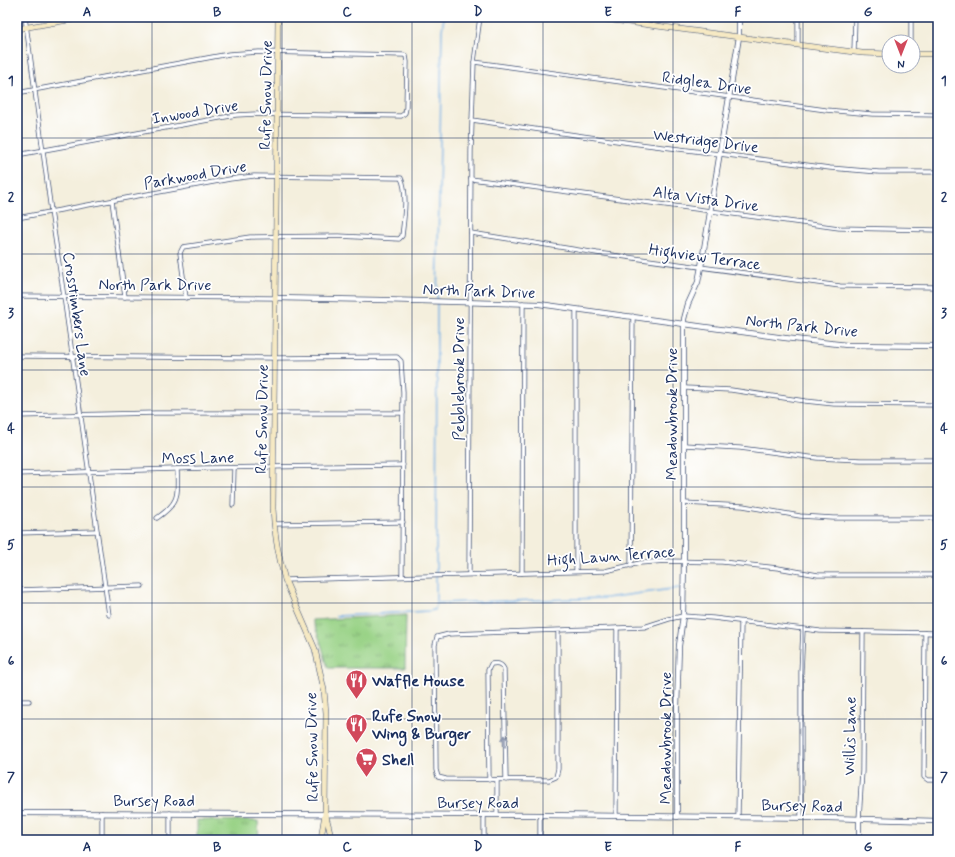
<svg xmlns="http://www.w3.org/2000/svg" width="955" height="857" viewBox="0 0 955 857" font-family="Mynerve,sans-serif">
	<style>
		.grass { fill: url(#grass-tufts); stroke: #5a8072 }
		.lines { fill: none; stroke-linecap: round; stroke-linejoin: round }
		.stream { stroke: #74afe5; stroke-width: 1.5 }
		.minor-casing { stroke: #3c4c71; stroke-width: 5 }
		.tertiary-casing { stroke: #3c4c71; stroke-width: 6 }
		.secondary-casing { stroke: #3c4c71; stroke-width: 6 }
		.minor { stroke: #fff; stroke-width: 3.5 }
		.tertiary { stroke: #fff; stroke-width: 4.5 }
		.secondary { stroke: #f6e9c3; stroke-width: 5 }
		.oneway { stroke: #8d97ae }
		.grid { fill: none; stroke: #1b2f5e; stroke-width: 1; stroke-opacity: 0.55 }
		.labels { text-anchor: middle; stroke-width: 3.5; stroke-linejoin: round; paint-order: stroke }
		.street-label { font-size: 16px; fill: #1b2f5e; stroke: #fff }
		.poi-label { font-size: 16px; font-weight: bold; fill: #1b2f5e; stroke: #fff; text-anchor: start }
		.neatline { fill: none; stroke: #1b2f5e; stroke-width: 1.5 }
		.grid-label { font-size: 13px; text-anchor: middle; font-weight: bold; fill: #1b2f5e }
	</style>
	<defs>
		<pattern id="grass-tufts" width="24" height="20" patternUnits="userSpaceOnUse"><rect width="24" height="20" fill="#98d285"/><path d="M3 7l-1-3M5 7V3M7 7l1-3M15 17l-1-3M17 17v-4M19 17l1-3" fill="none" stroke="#7bab70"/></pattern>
	</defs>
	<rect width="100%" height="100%" fill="#fff"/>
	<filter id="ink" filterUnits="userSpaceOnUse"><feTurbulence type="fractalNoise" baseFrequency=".025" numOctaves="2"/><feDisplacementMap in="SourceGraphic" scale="8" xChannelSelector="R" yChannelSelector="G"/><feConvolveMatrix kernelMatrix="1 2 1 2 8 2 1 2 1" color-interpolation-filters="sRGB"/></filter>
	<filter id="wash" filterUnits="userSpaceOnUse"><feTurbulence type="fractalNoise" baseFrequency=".012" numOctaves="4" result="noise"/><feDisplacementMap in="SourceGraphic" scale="16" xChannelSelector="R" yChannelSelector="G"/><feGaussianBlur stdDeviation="0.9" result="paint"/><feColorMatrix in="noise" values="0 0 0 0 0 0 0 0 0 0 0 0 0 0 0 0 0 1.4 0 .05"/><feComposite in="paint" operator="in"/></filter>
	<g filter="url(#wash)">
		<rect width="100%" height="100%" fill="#f4efdd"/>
		<g class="grass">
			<polygon points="406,615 405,668 328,668 320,640 312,620"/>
			<polygon points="197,820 258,821 259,840 197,840"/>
		</g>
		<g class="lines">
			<g class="stream">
				<polyline points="436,603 606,598 679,588"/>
				<polyline points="336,616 429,611 434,610 436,606 437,306 442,30 444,17"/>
			</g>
		</g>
	</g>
	<g filter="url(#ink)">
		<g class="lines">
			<defs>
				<g id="minor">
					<polyline points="25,17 51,211 64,297 109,615"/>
					<polyline points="911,42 911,17"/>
					<polyline points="798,45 798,17"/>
					<polyline points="854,52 855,17"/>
					<polyline points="474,62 826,110 872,114 938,115"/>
					<polyline points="17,93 229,54 259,52 404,55 406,56 407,62 406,108 405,113 401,116 256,114 236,115 17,155"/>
					<polyline points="472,120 631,143 830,168 879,172 938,172"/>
					<polyline points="471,179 839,228 938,230"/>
					<polyline points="112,201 125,297"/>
					<path d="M17,218L230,179L254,176L401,178C408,192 404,219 402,236L399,239L339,236L250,237L183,247L180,253L186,298"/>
					<polyline points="471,233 597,253 840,286 938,287"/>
					<polyline points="17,296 275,298"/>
					<polyline points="576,310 576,571"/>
					<polyline points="17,356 274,358 397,357 401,361 403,392 402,576"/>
					<polyline points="685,388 731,390 805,401 834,404 938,405"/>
					<polyline points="17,416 156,413 403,413"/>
					<polyline points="684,445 740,448 817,458 861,460 938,460"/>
					<polyline points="17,474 205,468 403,465"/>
					<polyline points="684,503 743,506 800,516 833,518 938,518"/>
					<polyline points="233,505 234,468"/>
					<path d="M157,518C180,502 178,495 177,469"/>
					<polyline points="274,524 403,522"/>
					<polyline points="17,533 97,531"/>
					<polyline points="631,566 633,316"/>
					<polyline points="522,573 523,303"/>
					<polyline points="469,574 471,151 474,62 480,17"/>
					<polyline points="285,580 605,571 640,563 666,561 722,562 778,568 818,575 938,575"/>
					<polyline points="17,590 142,586"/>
					<polyline points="558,631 558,769 556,777 549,780 446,779 438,777 436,770 435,645 437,637 449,634 617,628 644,627 669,619 683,616 713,618 820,631 938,633"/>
					<polyline points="925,633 924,777 928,780 938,780"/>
					<polyline points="17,701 29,701"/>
					<path d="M489,780L488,670L491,664C497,663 501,663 504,669L506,780"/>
					<polyline points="102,813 102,840"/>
					<polyline points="484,815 484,840"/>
					<polyline points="497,815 497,780"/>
					<polyline points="540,815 540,840"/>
					<polyline points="616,816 617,628"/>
					<polyline points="738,817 741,622"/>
					<polyline points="801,818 801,672 803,630"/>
					<polyline points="859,819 862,771 863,632"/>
					<polyline points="170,840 170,813"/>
				</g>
				<g id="tertiary">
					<polyline points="275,298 382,300 539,304 785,338 847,345 938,346"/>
					<polyline points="17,813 540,815 828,818 938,821"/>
					<polyline points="677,817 677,708 679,646 683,616 684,561 684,319 688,304 698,282 701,267 739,37 739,17"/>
					<polyline points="859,819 859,840"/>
				</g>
				<g id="secondary">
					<path d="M278,17L273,508C274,534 278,555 285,580L315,649L324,690L326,713L325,814L322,832L321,840"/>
					<polyline points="590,17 798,45 862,53 889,54"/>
					<polyline points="17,29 85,17"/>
					<polyline points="913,54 938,54"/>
					<polyline points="326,816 330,832 330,840"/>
				</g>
			</defs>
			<use href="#minor" class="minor-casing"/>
			<use href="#tertiary" class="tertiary-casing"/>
			<use href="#secondary" class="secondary-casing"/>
			<use href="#minor" class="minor"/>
			<use href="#tertiary" class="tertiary"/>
			<use href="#secondary" class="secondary"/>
		</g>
		<defs><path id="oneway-shaft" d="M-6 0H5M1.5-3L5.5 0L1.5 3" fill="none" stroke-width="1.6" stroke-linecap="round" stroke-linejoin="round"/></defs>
		<use class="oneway" href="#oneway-shaft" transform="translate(505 741) rotate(-91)"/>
	</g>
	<path class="grid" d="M152,17V840M282,17V840M412,17V840M543,17V840M673,17V840M803,17V840M17,138H938M17,254H938M17,370H938M17,487H938M17,603H938M17,719H938"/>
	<defs>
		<symbol id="restaurant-pin" viewBox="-11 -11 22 30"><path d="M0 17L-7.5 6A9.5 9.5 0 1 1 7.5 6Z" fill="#d1495b" stroke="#fff"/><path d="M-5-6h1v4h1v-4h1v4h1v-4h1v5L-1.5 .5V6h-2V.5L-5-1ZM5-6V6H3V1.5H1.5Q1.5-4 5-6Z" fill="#fff"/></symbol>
		<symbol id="supermarket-pin" viewBox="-11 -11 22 30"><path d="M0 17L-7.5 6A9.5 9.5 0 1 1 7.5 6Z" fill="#d1495b" stroke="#fff"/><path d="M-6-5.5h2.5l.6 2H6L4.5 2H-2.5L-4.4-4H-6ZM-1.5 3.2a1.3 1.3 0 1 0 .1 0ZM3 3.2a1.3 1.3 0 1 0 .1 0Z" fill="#fff"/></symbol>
	</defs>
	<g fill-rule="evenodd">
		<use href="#restaurant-pin" x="344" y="668" width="25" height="34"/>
		<use href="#restaurant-pin" x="344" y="712" width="25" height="34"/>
		<use href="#supermarket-pin" x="354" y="746" width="25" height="34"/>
	</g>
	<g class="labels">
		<g class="street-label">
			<text transform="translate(707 82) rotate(8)" y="6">Ridglea Drive</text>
			<text transform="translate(265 95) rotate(-89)" y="6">Rufe Snow Drive</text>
			<text transform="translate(195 111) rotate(-9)" y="6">Inwood Drive</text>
			<text transform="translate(706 140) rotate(7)" y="6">Westridge Drive</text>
			<text transform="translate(195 174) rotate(-10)" y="6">Parkwood Drive</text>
			<text transform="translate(706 198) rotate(8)" y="6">Alta Vista Drive</text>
			<text transform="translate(705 256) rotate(8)" y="6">Highview Terrace</text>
			<text x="155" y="290">North Park Drive</text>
			<text transform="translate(479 290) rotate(2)" y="6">North Park Drive</text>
			<text transform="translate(78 314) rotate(82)" y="6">Crosstimbers Lane</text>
			<text transform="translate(802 325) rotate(6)" y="6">North Park Drive</text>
			<text transform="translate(458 379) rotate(-90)" y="6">Pebblebrook Drive</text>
			<text transform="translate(671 414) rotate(-90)" y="6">Meadowbrook Drive</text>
			<text transform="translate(261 419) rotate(-89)" y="6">Rufe Snow Drive</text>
			<text transform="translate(198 457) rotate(-1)" y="6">Moss Lane</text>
			<text transform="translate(611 555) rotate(-4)" y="6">High Lawn Terrace</text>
			<text transform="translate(849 736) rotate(-89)" y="6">Willis Lane</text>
			<text transform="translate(665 738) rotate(-90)" y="6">Meadowbrook Drive</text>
			<text transform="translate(311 747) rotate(-91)" y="6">Rufe Snow Drive</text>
			<text x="154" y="806">Bursey Road</text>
			<text x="478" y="808">Bursey Road</text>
			<text transform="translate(802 805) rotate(1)" y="6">Bursey Road</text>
		</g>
		<g class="poi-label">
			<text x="372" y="686">Waffle House</text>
			<text x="372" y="721">Rufe Snow<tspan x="372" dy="18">Wing &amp; Burger</tspan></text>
			<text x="382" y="765">Shell</text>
		</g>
	</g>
	<rect width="955" height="857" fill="none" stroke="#fff" stroke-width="44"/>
	<g transform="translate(901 54) rotate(180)"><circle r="19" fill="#ffffff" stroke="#a4acbf"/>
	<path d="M0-3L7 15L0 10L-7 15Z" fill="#d1495b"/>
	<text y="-6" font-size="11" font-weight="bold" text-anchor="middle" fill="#1b2f5e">N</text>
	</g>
	<rect x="22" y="22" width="911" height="813" class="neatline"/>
	<g class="grid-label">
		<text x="87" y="16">A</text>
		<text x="217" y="16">B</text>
		<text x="347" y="16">C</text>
		<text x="478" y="16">D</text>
		<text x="608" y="16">E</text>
		<text x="738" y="16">F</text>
		<text x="868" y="16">G</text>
		<text x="11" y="85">1</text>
		<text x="944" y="85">1</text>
		<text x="11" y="201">2</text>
		<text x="944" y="201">2</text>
		<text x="11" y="317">3</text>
		<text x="944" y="317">3</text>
		<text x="11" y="433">4</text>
		<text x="944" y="433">4</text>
		<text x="11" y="549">5</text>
		<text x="944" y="549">5</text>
		<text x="11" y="665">6</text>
		<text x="944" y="665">6</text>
		<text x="11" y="781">7</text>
		<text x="944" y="781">7</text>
		<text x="87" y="851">A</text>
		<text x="217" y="851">B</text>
		<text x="347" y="851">C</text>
		<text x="478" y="851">D</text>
		<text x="608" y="851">E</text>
		<text x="738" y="851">F</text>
		<text x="868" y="851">G</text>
	</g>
</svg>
